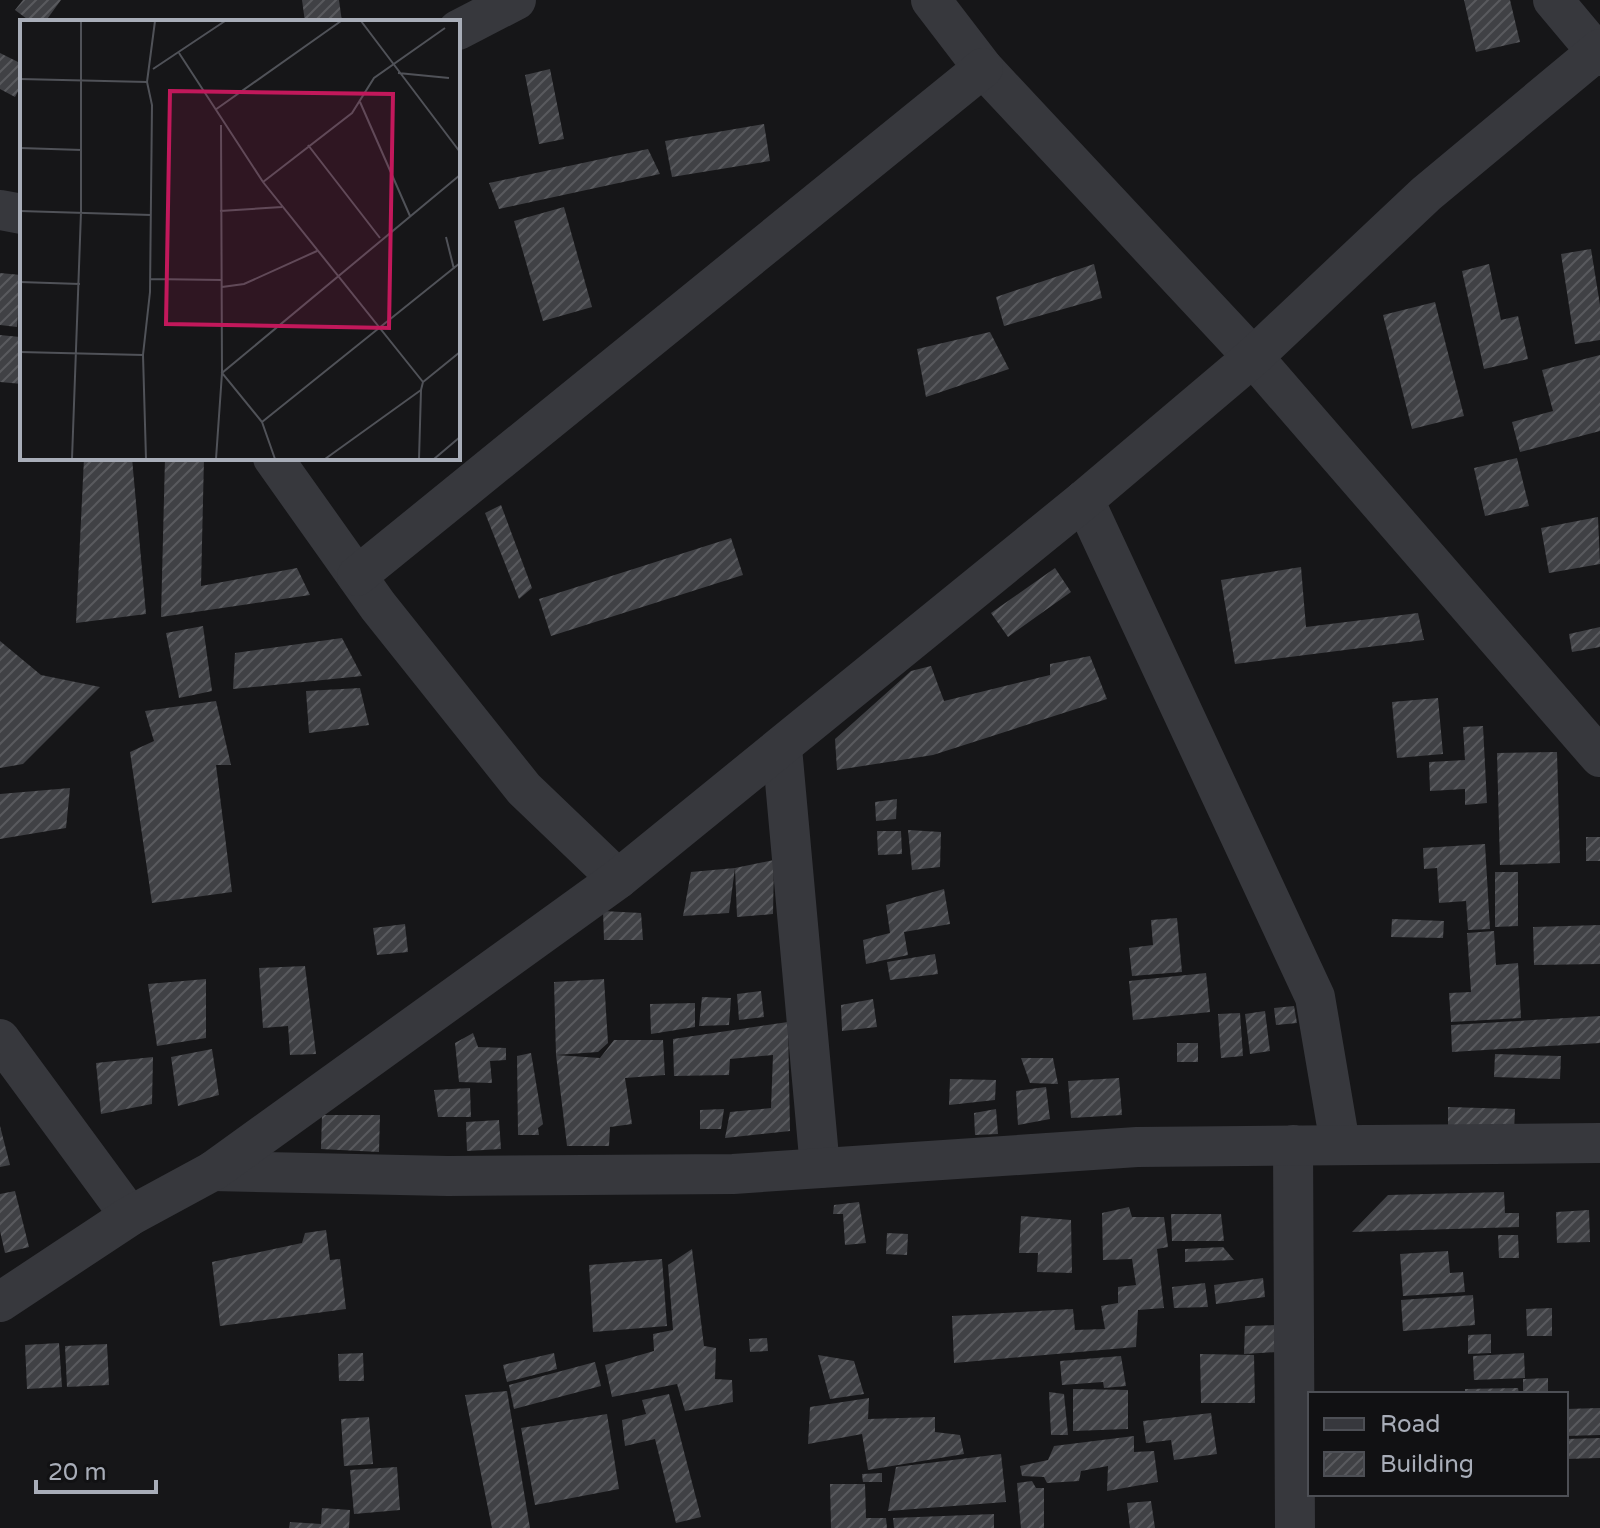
<svg xmlns="http://www.w3.org/2000/svg" width="1600" height="1528" viewBox="0 0 1600 1528" font-family="'Varela Round',sans-serif">
	<style>
		.building { fill: url(#building-hatch) }
		.lines { fill: none; stroke-linecap: round; stroke-linejoin: round }
		.minor { stroke: #37383d; stroke-width: 40 }
		.inset-road { fill: none; stroke: #505258; stroke-width: 2 }
		.view { fill: #c2185b; fill-opacity: 0.15; stroke: #c2185b; stroke-width: 4 }
		.inset-edge { fill: none; stroke: #a8adb8; stroke-width: 4 }
	</style>
	<defs>
		<pattern id="building-hatch" width="6" height="6" patternUnits="userSpaceOnUse" patternTransform="scale(2)"><rect width="6" height="6" fill="#404145"/><path d="M-1 1l2-2M0 6l6-6M5 7l2-2" fill="none" stroke="#595a5e"/></pattern>
	</defs>
	<rect width="100%" height="100%" fill="#161618"/>
	<g class="building">
		<polygon points="23,0 61,0 45,22 31,22 15,10"/>
		<polygon points="302,0 339,0 342,22 305,22"/>
		<polygon points="1464,0 1510,0 1520,42 1476,52"/>
		<polygon points="0,53 22,64 22,84 15,97 0,89"/>
		<polygon points="550,69 564,139 539,144 525,75"/>
		<polygon points="764,124 770,161 672,177 665,141"/>
		<polygon points="648,149 660,174 499,209 489,183"/>
		<polygon points="564,207 592,307 543,321 514,221"/>
		<polygon points="1591,249 1600,305 1600,340 1575,344 1561,254"/>
		<polygon points="1094,264 1102,298 1004,326 996,297"/>
		<polygon points="1489,264 1501,320 1518,316 1528,359 1484,369 1462,271"/>
		<polygon points="0,273 21,275 17,327 0,325"/>
		<polygon points="1435,302 1464,416 1412,429 1383,315"/>
		<polygon points="990,332 1009,369 926,397 917,349"/>
		<polygon points="0,335 20,337 22,384 0,382"/>
		<polygon points="1600,355 1600,431 1520,452 1512,422 1553,411 1542,370"/>
		<polygon points="84,458 132,458 146,614 76,623"/>
		<polygon points="165,458 204,458 201,586 297,568 310,595 161,617"/>
		<polygon points="1517,458 1529,506 1485,516 1474,468"/>
		<polygon points="501,505 532,588 519,599 485,513"/>
		<polygon points="1598,517 1600,564 1549,573 1541,528"/>
		<polygon points="731,538 743,575 551,636 539,599"/>
		<polygon points="1301,567 1306,627 1418,613 1424,640 1235,664 1221,580"/>
		<polygon points="1055,568 1071,592 1008,637 991,613"/>
		<polygon points="203,626 212,691 179,698 166,633"/>
		<polygon points="1600,627 1600,647 1572,652 1569,634"/>
		<polygon points="342,638 362,676 233,689 235,653"/>
		<polygon points="0,641 41,675 100,687 23,764 0,768"/>
		<polygon points="1090,656 1107,699 933,755 837,770 835,739 911,671 931,666 944,701 1050,675 1050,664"/>
		<polygon points="360,688 369,725 309,733 306,691"/>
		<polygon points="1438,698 1443,754 1397,758 1392,702"/>
		<polygon points="216,701 231,765 216,765 232,892 152,903 130,752 154,741 145,711"/>
		<polygon points="1483,726 1487,803 1465,805 1465,789 1430,791 1429,762 1465,760 1463,727"/>
		<polygon points="1557,752 1560,863 1500,865 1497,753"/>
		<polygon points="70,788 66,828 0,839 0,794"/>
		<polygon points="897,799 896,819 876,821 875,802"/>
		<polygon points="908,830 941,832 940,867 912,870"/>
		<polygon points="877,831 901,831 902,854 878,855"/>
		<rect x="1586" y="837" width="14" height="24"/>
		<polygon points="1485,844 1490,929 1468,930 1466,901 1439,903 1437,868 1424,869 1423,848"/>
		<polygon points="774,860 773,914 737,917 735,868 729,913 683,916 691,872 735,868"/>
		<polygon points="1495,872 1518,872 1518,926 1495,927"/>
		<polygon points="944,889 950,924 904,932 908,955 866,964 863,940 890,933 886,905"/>
		<polygon points="603,911 641,913 643,940 604,940"/>
		<polygon points="1177,918 1182,972 1132,976 1129,948 1153,945 1151,920"/>
		<polygon points="1392,919 1444,921 1443,938 1391,937"/>
		<polygon points="405,924 408,952 377,955 373,928"/>
		<polygon points="1600,925 1600,964 1534,965 1533,927"/>
		<polygon points="1494,931 1496,965 1518,963 1521,1018 1451,1022 1449,993 1471,992 1467,933"/>
		<polygon points="935,954 938,974 890,980 887,962"/>
		<polygon points="305,966 316,1054 290,1055 288,1026 263,1028 259,968"/>
		<polygon points="1206,973 1210,1012 1133,1020 1129,981"/>
		<polygon points="206,979 206,1038 157,1046 148,984"/>
		<polygon points="604,979 608,1043 598,1052 556,1055 554,982"/>
		<polygon points="761,991 764,1017 739,1020 737,994"/>
		<polygon points="702,997 731,998 729,1025 699,1026"/>
		<polygon points="873,999 877,1027 842,1031 841,1005"/>
		<polygon points="695,1003 695,1027 651,1034 650,1004"/>
		<polygon points="1294,1006 1297,1023 1276,1025 1274,1008"/>
		<polygon points="1265,1011 1270,1051 1250,1054 1245,1014"/>
		<polygon points="1240,1013 1243,1056 1221,1058 1218,1014"/>
		<polygon points="1600,1016 1600,1043 1452,1052 1451,1025"/>
		<polygon points="788,1022 790,1131 725,1138 730,1112 771,1108 773,1055 730,1059 729,1075 674,1076 673,1039"/>
		<polygon points="473,1033 478,1047 506,1048 506,1060 490,1061 492,1083 459,1082 455,1043"/>
		<polygon points="614,1040 663,1040 665,1075 625,1078 632,1124 610,1127 609,1146 567,1146 556,1055 600,1058"/>
		<rect x="1177" y="1043" width="21" height="19"/>
		<polygon points="212,1049 219,1095 178,1106 171,1057"/>
		<polygon points="531,1053 543,1124 538,1128 539,1135 518,1135 517,1056"/>
		<polygon points="1495,1054 1561,1056 1560,1079 1494,1077"/>
		<polygon points="153,1057 152,1104 101,1114 96,1063"/>
		<polygon points="1021,1058 1053,1058 1058,1084 1030,1083"/>
		<polygon points="1119,1078 1122,1115 1071,1118 1068,1081"/>
		<polygon points="950,1079 996,1080 995,1100 949,1105"/>
		<polygon points="1046,1087 1050,1119 1018,1125 1016,1091"/>
		<polygon points="470,1088 471,1117 438,1117 434,1090"/>
		<polygon points="1448,1107 1515,1109 1514,1132 1448,1130"/>
		<polygon points="724,1109 721,1129 700,1129 700,1110"/>
		<polygon points="996,1109 998,1134 975,1135 974,1113"/>
		<polygon points="322,1115 380,1115 379,1152 321,1149"/>
		<polygon points="499,1120 501,1149 467,1151 466,1122"/>
		<polygon points="0,1126 10,1165 0,1167"/>
		<polygon points="15,1191 29,1247 5,1253 0,1231 0,1194"/>
		<polygon points="1504,1192 1505,1213 1519,1213 1519,1227 1352,1232 1388,1195"/>
		<polygon points="859,1202 866,1243 845,1245 843,1214 833,1214 834,1205"/>
		<polygon points="1129,1207 1132,1217 1164,1217 1168,1247 1157,1249 1164,1308 1138,1310 1136,1347 954,1363 952,1316 1073,1309 1075,1330 1105,1329 1101,1306 1118,1303 1118,1287 1136,1285 1132,1259 1103,1260 1102,1213"/>
		<polygon points="1589,1210 1590,1242 1557,1243 1556,1212"/>
		<polygon points="1171,1214 1221,1214 1224,1241 1172,1241"/>
		<polygon points="1021,1216 1071,1220 1072,1273 1037,1272 1038,1253 1019,1253"/>
		<polygon points="326,1230 330,1260 340,1259 346,1309 220,1326 212,1262 302,1243 305,1233"/>
		<polygon points="887,1233 908,1234 907,1255 886,1254"/>
		<polygon points="1498,1235 1518,1235 1519,1258 1499,1258"/>
		<polygon points="1223,1247 1234,1260 1185,1262 1185,1249"/>
		<polygon points="692,1249 704,1346 716,1348 715,1379 732,1380 733,1402 685,1411 677,1384 612,1397 605,1365 654,1351 653,1334 673,1330 668,1265"/>
		<polygon points="1448,1251 1450,1273 1463,1272 1465,1292 1403,1296 1400,1254"/>
		<polygon points="662,1259 667,1326 593,1332 589,1265"/>
		<polygon points="1263,1278 1265,1297 1216,1304 1214,1285"/>
		<polygon points="1205,1283 1208,1307 1174,1308 1172,1287"/>
		<polygon points="1473,1295 1475,1325 1403,1331 1401,1300"/>
		<polygon points="1552,1308 1552,1336 1527,1336 1526,1309"/>
		<polygon points="1276,1325 1276,1352 1244,1354 1245,1326"/>
		<polygon points="1491,1334 1491,1353 1468,1354 1468,1335"/>
		<polygon points="767,1338 768,1351 750,1352 749,1339"/>
		<polygon points="59,1343 62,1387 27,1389 25,1345"/>
		<polygon points="107,1344 109,1385 67,1387 65,1346"/>
		<polygon points="363,1353 364,1381 339,1381 338,1354"/>
		<polygon points="554,1353 557,1369 507,1382 503,1365"/>
		<polygon points="1524,1353 1525,1378 1474,1380 1473,1356"/>
		<polygon points="1200,1354 1254,1355 1255,1403 1201,1403"/>
		<polygon points="818,1355 854,1361 864,1394 830,1399"/>
		<polygon points="1121,1356 1126,1386 1104,1388 1103,1382 1062,1385 1060,1361"/>
		<polygon points="595,1362 601,1386 514,1409 509,1385"/>
		<polygon points="1548,1378 1548,1394 1523,1394 1523,1379"/>
		<polygon points="1518,1388 1519,1394 1465,1394 1465,1389"/>
		<polygon points="1073,1389 1128,1390 1128,1429 1073,1431"/>
		<polygon points="507,1391 530,1528 492,1528 465,1395"/>
		<polygon points="1049,1392 1064,1394 1068,1435 1051,1435"/>
		<polygon points="669,1394 701,1517 676,1523 655,1439 625,1446 622,1420 646,1414 642,1400"/>
		<polygon points="869,1398 868,1419 935,1417 935,1432 960,1435 964,1454 868,1470 862,1434 808,1444 810,1407"/>
		<polygon points="1600,1408 1600,1435 1566,1436 1566,1409"/>
		<polygon points="1211,1413 1217,1454 1174,1460 1171,1440 1146,1443 1143,1421"/>
		<polygon points="607,1414 619,1489 535,1505 521,1428"/>
		<polygon points="369,1417 373,1464 344,1466 341,1419"/>
		<polygon points="1134,1436 1134,1452 1154,1451 1158,1482 1107,1491 1108,1466 1081,1471 1079,1481 1047,1483 1044,1477 1022,1476 1020,1466 1048,1460 1054,1446"/>
		<polygon points="1600,1438 1600,1458 1566,1459 1566,1439"/>
		<polygon points="1001,1454 1006,1502 888,1511 896,1467"/>
		<polygon points="397,1467 400,1510 354,1514 350,1470"/>
		<polygon points="882,1473 882,1482 863,1482 862,1474"/>
		<polygon points="1032,1481 1036,1488 1044,1488 1044,1528 1021,1528 1017,1483"/>
		<polygon points="830,1484 865,1484 866,1518 886,1518 887,1528 831,1528"/>
		<polygon points="1151,1501 1155,1528 1130,1528 1127,1503"/>
		<polygon points="322,1508 350,1510 349,1528 289,1528 290,1522 321,1524"/>
		<polygon points="994,1514 994,1528 894,1528 893,1518"/>
	</g>
	<g class="lines">
		<g class="minor">
			<polyline points="931,0 983,68 1253,357 1600,757"/>
			<polyline points="1553,0 1600,56"/>
			<polyline points="458,30 516,0"/>
			<polyline points="0,210 22,214"/>
			<polyline points="273,458 378,606 524,789 618,879"/>
			<polyline points="1084,500 1315,997 1340,1144"/>
			<polyline points="357,576 983,68"/>
			<polyline points="782,748 820,1168"/>
			<polyline points="0,1039 130,1216"/>
			<polyline points="1293,1145 1295,1528"/>
			<polyline points="213,1171 448,1176 733,1174 1137,1147 1600,1143"/>
			<polyline points="0,1302 130,1216 213,1171 618,879 1084,500 1253,357 1426,194 1600,49"/>
		</g>
	</g>
	<g transform="translate(20 20)">
		<rect width="440" height="440" fill="#161618"/>
		<path class="inset-road" d="M341,1L440,132M159,33L243,162L403,362M133,49L205,1M378,53L429,58M0,59L127,62M340,82L390,196M195,90L321,1M288,125L360,218M0,128L62,130M243,162L332,93L354,58L425,8M0,191L131,195M200,191L262,187M426,217L434,249M131,259L202,260M0,262L60,264M202,267L224,264L297,231M0,332L123,335M242,402L440,243M52,439L61,192V1M126,439L123,335L130,272L132,85L127,62L135,1M196,439L202,353L201,105M255,439L242,402L202,353L440,155M305,439L401,370L403,362L440,332M399,439L401,370M414,439L440,417"/>
		<path class="view" d="M150,71L373,74L369,308L146,304Z"/>
		<rect width="440" height="440" class="inset-edge"/>
	</g>
	<rect x="1308" y="1392" width="260" height="104" fill="#111113" stroke="#4d4f55" stroke-width="2"/>
	<rect x="1324" y="1418" width="40" height="12" fill="#37383d" stroke="#4d4f55" stroke-width="2"/>
	<text x="1380" y="1432" font-size="24" fill="#a8adb8">Road</text>
	<rect x="1324" y="1452" width="40" height="24" fill="url(#building-hatch)" stroke="#4d4f55" stroke-width="2"/>
	<text x="1380" y="1472" font-size="24" fill="#a8adb8">Building</text>
	<path d="M36 1480v12h120v-12" fill="none" stroke="#a8adb8" stroke-width="4"/>
	<text x="48" y="1480" font-size="24" fill="#a8adb8" stroke="#111113" stroke-width="6" paint-order="stroke">20 m</text>
</svg>
